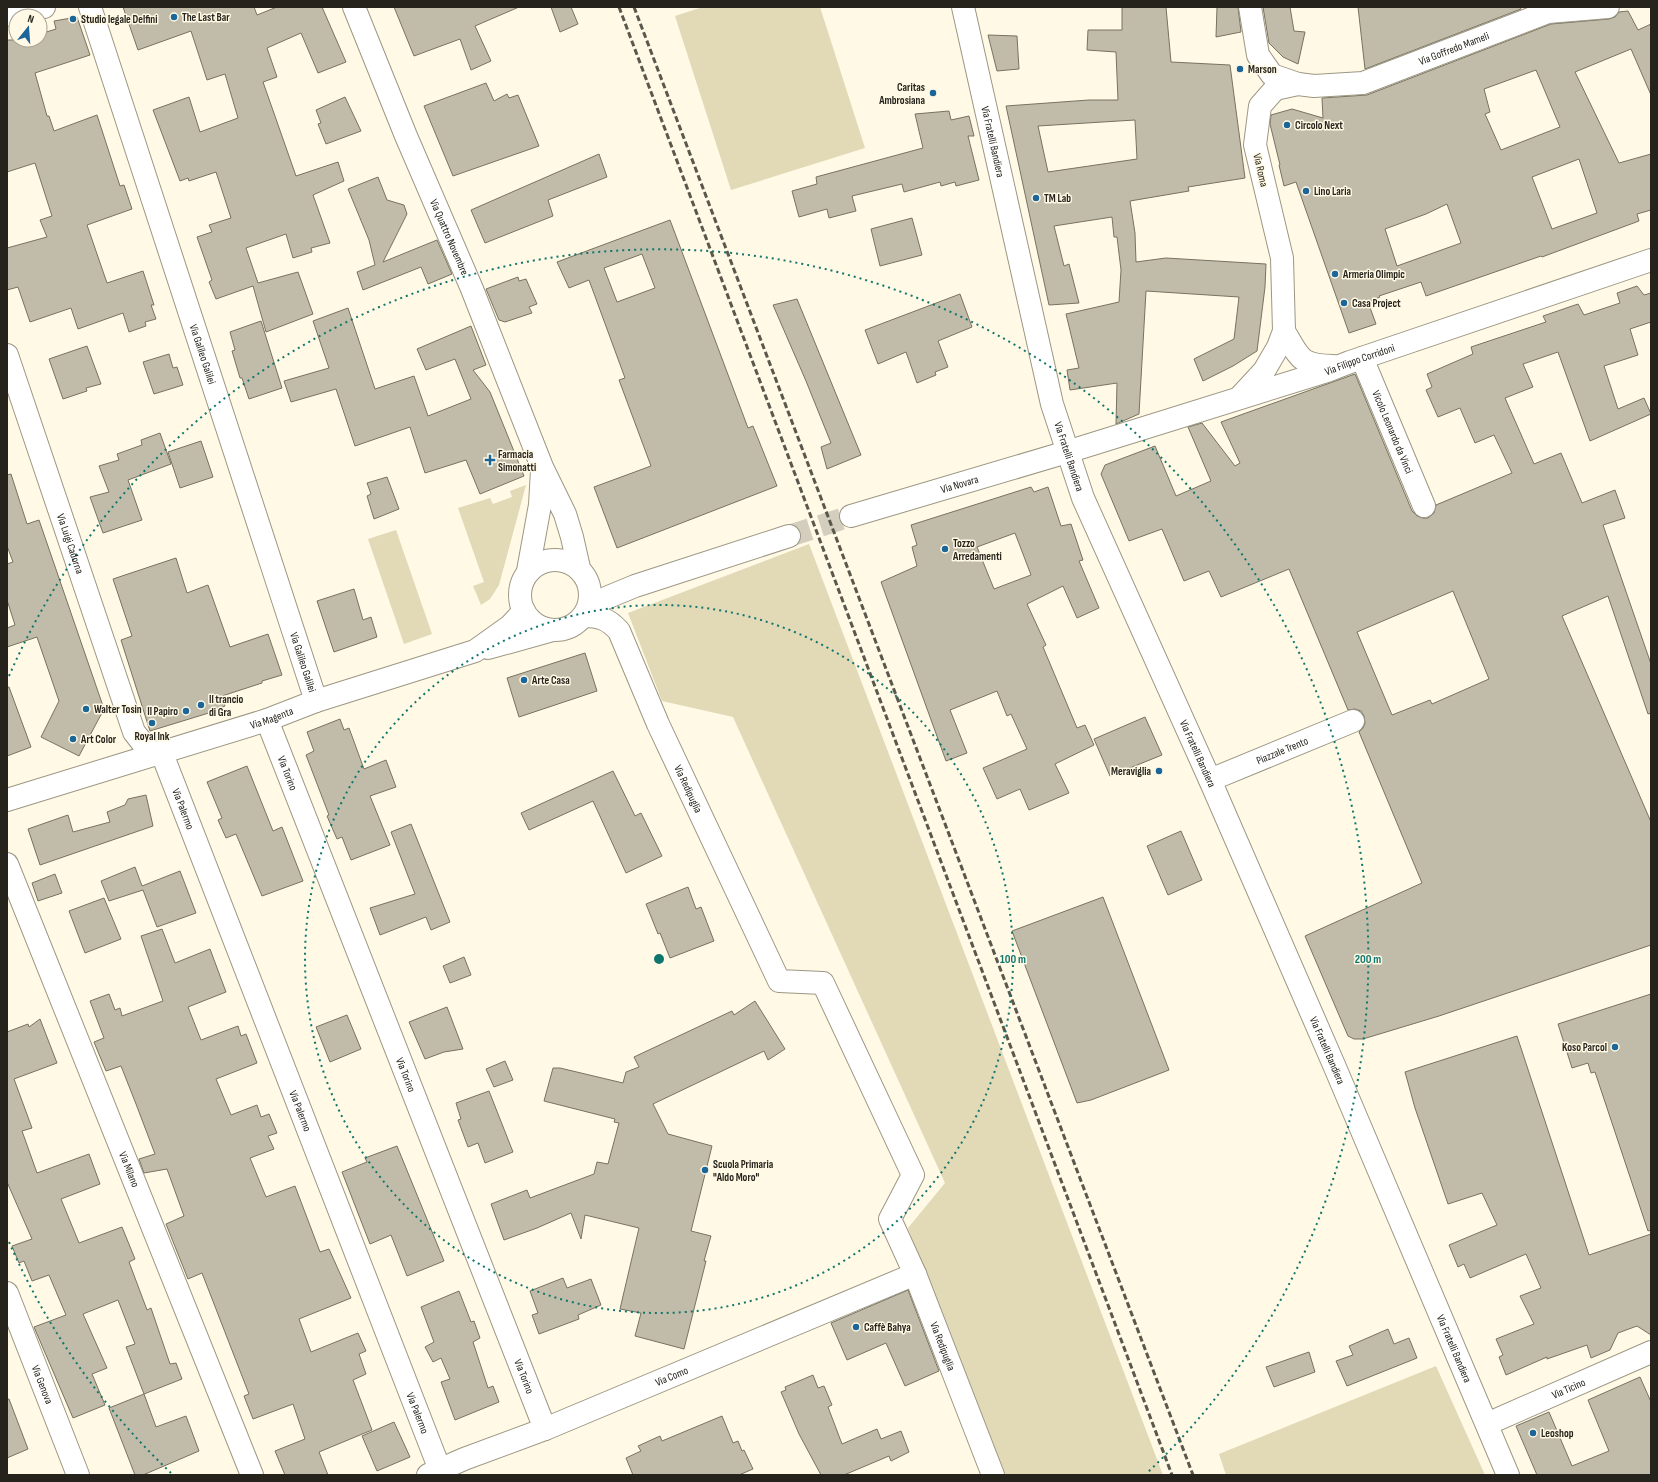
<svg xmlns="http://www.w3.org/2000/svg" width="1658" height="1482" viewBox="0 0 1658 1482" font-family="'Sofia Sans Condensed',sans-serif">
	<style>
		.green { fill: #e2d9b7 }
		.building { fill: #c1bca9; stroke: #787361; fill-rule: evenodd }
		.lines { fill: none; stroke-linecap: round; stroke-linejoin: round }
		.tertiary-tunnel { stroke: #d3cebd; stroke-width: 22; stroke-dasharray: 22 11; stroke-linecap: butt }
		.minor-casing { stroke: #9c9784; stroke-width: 24 }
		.tertiary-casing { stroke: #9c9784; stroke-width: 24 }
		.minor { stroke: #fff; stroke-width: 22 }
		.tertiary { stroke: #fff; stroke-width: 22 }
		.rail { stroke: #5a574d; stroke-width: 3; stroke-dasharray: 6 3; stroke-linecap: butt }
		.ring { fill: none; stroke: #0f766e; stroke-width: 2; stroke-dasharray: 2 4 }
		.poi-dot { fill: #1b6598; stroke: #fff9e5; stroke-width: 1.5 }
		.labels { text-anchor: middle; stroke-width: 3; stroke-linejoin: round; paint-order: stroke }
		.poi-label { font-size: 11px; font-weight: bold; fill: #25231c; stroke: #fff9e5; text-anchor: start }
		.street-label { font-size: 11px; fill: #25231c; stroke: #fff9e5 }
		.centre { fill: #0f766e; stroke: #fff9e5; stroke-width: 2 }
		.ring-label { font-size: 12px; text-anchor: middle; font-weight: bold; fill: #0f766e; stroke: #fff9e5; stroke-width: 3; stroke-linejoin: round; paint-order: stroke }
	</style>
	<rect width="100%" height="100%" fill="#fff9e5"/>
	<g class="green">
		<polygon points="703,7 820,7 865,148 731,190 675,16"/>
		<polygon points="526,485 499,585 490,599 481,605 473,586 484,582 458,508 490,498 493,504 512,497 510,491"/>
		<polygon points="396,530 432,634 404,644 368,539"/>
		<polygon points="809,544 1163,1475 1003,1475 908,1228 945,1183 733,717 662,701 628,613"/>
		<polygon points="1436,1366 1485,1475 1226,1475 1219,1454"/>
	</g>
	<g class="building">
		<polygon points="123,7 254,7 257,15 277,7 322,7 346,62 318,73 301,33 267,48 277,77 263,82 296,176 338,162 344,181 313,195 330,243 311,248 312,252 293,258 286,234 246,248 258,283 298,272 313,314 266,332 253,286 216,299 209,282 212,280 197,237 212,232 209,225 231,218 216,172 189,181 188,178 180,181 153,110 189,97 200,132 238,118 225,74 207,80 191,31 138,50"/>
		<polygon points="394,7 519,7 475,26 491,61 471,70 460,39 414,56"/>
		<polygon points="551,7 571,7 578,24 560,32"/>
		<path d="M1124,7H1166L1171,62L1230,65L1245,178L1188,187L1189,191L1130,201L1135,233L1136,262L1166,258L1266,264L1265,287L1257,351L1233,366L1203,381L1194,359L1234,339L1239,297L1146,291L1139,414L1116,424L1117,383L1070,390L1067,370L1079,368L1066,314L1119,302L1121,270L1117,237H1114L1112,217L1054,226L1064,266L1069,264L1079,303L1049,305L1006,106L1089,100H1118L1116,52L1087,50L1088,30H1122V8ZM1135,120L1137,159L1048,172L1038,126Z"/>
		<polygon points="1217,7 1238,7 1241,32 1216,37"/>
		<polygon points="1263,7 1290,7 1294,31 1305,32 1298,64 1283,57 1269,43"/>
		<polygon points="1358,7 1520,7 1521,9 1365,69"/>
		<path d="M1628,11L1638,30L1651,24V95L1631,49L1575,72L1619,163L1651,154V210L1637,214L1639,221L1542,257L1541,256L1426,296L1421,282L1379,296L1380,297L1368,302L1376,324L1349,333L1296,182L1284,186L1279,165H1280L1270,124L1271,115L1292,109L1323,118L1322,98L1367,95L1551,24L1609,19L1615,17L1619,12ZM1536,70L1560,127L1501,150L1485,114L1490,112L1484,89ZM1579,159L1597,213L1552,229L1532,177ZM1447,204L1461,243L1397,266L1385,229L1426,214Z"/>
		<polygon points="77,17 90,55 35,73 47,116 49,116 54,131 97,115 120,186 124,185 132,209 87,225 107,283 143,271 154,305 151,305 156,319 145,322 146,326 129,332 123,313 78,329 71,308 30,322 18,287 7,290 7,248 47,237 40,220 52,216 35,163 7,172 7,40 40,40 40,34 56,29 54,21"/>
		<polygon points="988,35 1017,36 1019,69 997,71"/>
		<polygon points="486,83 494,101 507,94 509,98 518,95 539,146 453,176 424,106"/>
		<polygon points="345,97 361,131 326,144 318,124 321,123 316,110"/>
		<polygon points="949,111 951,120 969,116 974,136 968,136 979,180 956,186 955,182 941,186 940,182 904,192 902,184 852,196 856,211 829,218 827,209 799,217 792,191 817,184 816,177 923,148 915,114"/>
		<polygon points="599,154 607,177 548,200 553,216 485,243 471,210"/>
		<polygon points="378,177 387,200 404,205 407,214 383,262 437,240 452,274 428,284 421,267 363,290 357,272 375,265 369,240 348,189"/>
		<polygon points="912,218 922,255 880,266 871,229"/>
		<path d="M670,220L748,428L753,426L777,486L617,548L594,487L651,466L619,380L625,378L589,280L569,288L557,262ZM642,254L655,288L617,302L604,268Z"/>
		<polygon points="518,277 519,281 526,279 537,304 529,307 532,313 505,322 499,320 486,289"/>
		<path d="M1637,286L1644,295L1651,293V322L1630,329L1638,355L1604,366L1618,409L1644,398L1651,414L1590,441L1558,352L1523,364L1533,387L1505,398L1534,464L1561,453L1582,503L1615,490L1625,518L1603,525L1651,664V713L1648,714L1608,596L1562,616L1651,822V945L1439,1016L1363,1039H1354L1348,1036L1305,936L1422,883L1359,732L1363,728L1365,723L1364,716L1361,711L1355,709L1348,710L1289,569L1221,597L1209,571L1184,581L1162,529L1129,541L1101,474L1105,465L1155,446L1176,496L1211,481L1188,427L1202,423L1235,466L1240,463L1221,422L1355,374L1412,511L1417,516L1423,518H1428L1434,513L1436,505L1512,473L1494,435L1475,443L1460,408L1438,417L1426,390L1432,387L1427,374L1473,354L1471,347L1546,322L1543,316L1578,304L1584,315L1620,303L1617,293ZM1453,591L1489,679L1432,704L1430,700L1392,715L1357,632Z"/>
		<polygon points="960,294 972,327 938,341 948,367 935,372 936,375 917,383 906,352 878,364 865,330"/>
		<polygon points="797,299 861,455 827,469 821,447 831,443 806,381 773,305"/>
		<polygon points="348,308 375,389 414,376 428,416 471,399 455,359 426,370 417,349 471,326 486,365 473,370 490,392 524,476 480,494 466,460 425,473 410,427 355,446 336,389 291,402 284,381 329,368 313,321"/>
		<polygon points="261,321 282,388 249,399 242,378 240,378 232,351 235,350 230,332"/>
		<polygon points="87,346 101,384 86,388 87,391 63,399 49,359"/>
		<polygon points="169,354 173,368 177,367 183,385 154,394 143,362"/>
		<polygon points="160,433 171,464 128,480 142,520 103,533 90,497 109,492 99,466 119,460 117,454 142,445 141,440"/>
		<polygon points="201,441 213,477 180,488 168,452"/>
		<polygon points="11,474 27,524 39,520 104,709 79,756 41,737 59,701 37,637 7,647 7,628 15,625 7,600 7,564 13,562 7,546 7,475"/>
		<polygon points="387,477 399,509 374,519 367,496 371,494 367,483"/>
		<path d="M1031,487L1034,492L1048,487L1061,526L1071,524L1083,560L1079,561L1099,608L1077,618L1063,586L1027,604L1046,645L1043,647L1077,728L1085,725L1094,745L1055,764L1069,793L1029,810L1020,789L997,799L983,768L1027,749L1011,714L1007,716L997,691L950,710L967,753L946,761L881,582L917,566L912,547L917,545L911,525ZM1015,533L1031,575L994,589L977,547Z"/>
		<polygon points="176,558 187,593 208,585 230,647 268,634 282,675 262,681 262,683 222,696 225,706 212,712 150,731 121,640 132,636 113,579"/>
		<polygon points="354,589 363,620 371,617 377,637 334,652 317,601"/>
		<polygon points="585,653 597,691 519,717 507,678"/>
		<polygon points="7,687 9,687 31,747 7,756"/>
		<polygon points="1145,717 1162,755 1110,776 1094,739"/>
		<polygon points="340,719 344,730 349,728 364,769 386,760 396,787 370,796 390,845 351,860 342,837 337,839 327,816 329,815 306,755 314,751 307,732"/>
		<polygon points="247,766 273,831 282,827 303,881 262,896 236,834 226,838 218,820 222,818 207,782"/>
		<polygon points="613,771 635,816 641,813 662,856 626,873 593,801 529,830 521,813"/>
		<polygon points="146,795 153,826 40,865 28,829 68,815 73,832 110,822 107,812 125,805 128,799"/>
		<polygon points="411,824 450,922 431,930 426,917 380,935 370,908 415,894 391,832"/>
		<polygon points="1181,831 1202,880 1168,895 1147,846"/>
		<polygon points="135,867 142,886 180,871 196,913 157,927 143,890 109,901 101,881"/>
		<polygon points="55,874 62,893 38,901 32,883"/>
		<polygon points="688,887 696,909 701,907 714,941 670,958 660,933 658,934 646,904"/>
		<polygon points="1103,897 1169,1070 1091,1100 1077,1103 1012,931"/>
		<polygon points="104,898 121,939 85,953 69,911"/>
		<polygon points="162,929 175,963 210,949 226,992 188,1007 201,1040 238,1026 241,1036 246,1034 257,1063 216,1079 231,1115 257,1105 261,1117 269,1114 277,1133 268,1136 274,1149 250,1158 266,1197 295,1186 320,1252 329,1249 351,1298 299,1319 311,1352 358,1333 366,1351 359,1354 366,1374 353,1380 372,1430 319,1452 328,1475 285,1475 275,1451 305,1439 293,1404 253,1419 244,1396 249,1394 202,1273 188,1279 166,1224 184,1216 167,1169 144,1173 139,1159 155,1154 136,1104 121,1066 106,1071 94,1042 104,1038 90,1001 109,994 115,1010 120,1008 122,1016 163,1001 141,936"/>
		<polygon points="464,957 471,975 450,983 443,966"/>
		<polygon points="1651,994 1651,1230 1648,1231 1595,1072 1591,1073 1588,1063 1572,1068 1558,1024"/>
		<polygon points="755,1001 785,1049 768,1060 764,1051 653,1104 668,1134 712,1146 691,1231 711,1236 704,1261 706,1261 684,1349 635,1336 641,1313 620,1309 639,1228 585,1215 581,1239 571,1213 537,1228 504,1240 491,1204 527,1190 530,1198 594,1174 597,1162 608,1164 619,1123 614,1122 615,1119 544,1101 553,1068 560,1068 623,1083 626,1072 639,1067 634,1057 732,1011 734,1015"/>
		<polygon points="447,1007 463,1049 444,1052 425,1059 409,1022"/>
		<polygon points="347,1015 361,1049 330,1062 316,1027"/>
		<polygon points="40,1019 57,1063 14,1079 32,1128 22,1131 37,1173 89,1154 100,1184 61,1199 79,1243 122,1227 135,1259 129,1262 147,1310 151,1308 170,1364 176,1363 182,1379 144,1394 126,1347 135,1344 118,1300 83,1314 107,1368 92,1374 105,1405 73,1418 34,1327 66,1315 49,1275 32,1281 24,1261 19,1263 12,1246 32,1239 7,1182 7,1032 28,1024 29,1027"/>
		<polygon points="1517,1036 1589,1255 1651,1234 1651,1335 1637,1326 1618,1333 1610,1350 1591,1358 1587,1345 1547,1359 1547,1357 1506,1375 1499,1357 1503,1355 1496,1339 1534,1324 1520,1296 1541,1288 1526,1254 1470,1278 1464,1264 1458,1267 1449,1245 1497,1225 1482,1193 1448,1204 1415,1108 1405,1072"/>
		<polygon points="505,1061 513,1080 494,1087 486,1069"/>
		<polygon points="489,1091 513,1152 485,1163 478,1143 468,1147 458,1120 461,1119 456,1103"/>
		<polygon points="397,1146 444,1261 407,1276 391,1235 370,1244 342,1172 367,1162 365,1158"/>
		<polygon points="563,1278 567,1288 591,1279 601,1305 578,1315 579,1319 539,1334 532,1315 538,1313 530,1291"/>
		<polygon points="908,1290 939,1371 905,1386 886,1343 847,1360 831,1323"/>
		<polygon points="459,1291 471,1322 474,1321 480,1338 473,1342 488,1388 493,1386 499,1402 455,1420 441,1382 450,1379 441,1358 433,1362 425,1347 434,1342 421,1307"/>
		<polygon points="1388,1329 1394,1344 1409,1338 1417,1358 1347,1386 1336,1361 1353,1355 1349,1346"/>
		<polygon points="1309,1352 1315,1372 1274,1387 1266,1367"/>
		<polygon points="813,1375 818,1388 824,1386 832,1405 828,1407 842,1444 877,1429 881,1439 901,1431 909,1452 891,1461 889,1456 844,1475 821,1475 799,1434 781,1392 786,1390 785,1387"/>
		<polygon points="1640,1377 1651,1402 1651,1475 1537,1475 1516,1426 1549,1412 1572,1466 1609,1451 1588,1400"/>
		<polygon points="144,1394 156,1427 186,1416 199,1451 143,1475 135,1475 109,1408"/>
		<polygon points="7,1399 9,1399 28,1449 7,1458"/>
		<polygon points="722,1416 733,1443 738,1441 742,1451 744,1450 753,1469 739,1475 633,1475 626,1458 641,1451 638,1446 660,1436 662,1441"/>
		<polygon points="394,1422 410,1457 377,1471 362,1436"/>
	</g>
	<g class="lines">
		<polyline class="tertiary-tunnel" points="789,536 851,516"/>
		<defs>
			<g id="minor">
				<path id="s1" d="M90,7L316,701"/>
				<path id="s2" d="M354,7L406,136L472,289L542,467L565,514L572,537L579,568"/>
				<path id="s3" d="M1250,7L1258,55L1272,75L1298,84L1314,86L1363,83L1548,12L1608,7"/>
				<polyline points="7,15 44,7"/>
				<path d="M1284,331C1300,358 1299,365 1333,366"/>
				<path id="s4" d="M7,355L134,732L152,755"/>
				<path id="s5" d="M1362,358L1424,506"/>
				<polyline points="1240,397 1264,371 1278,347 1284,331 1282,258 1255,145 1260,106 1275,89 1298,84"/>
				<path id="s6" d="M1067,452L1327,371L1350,362L1651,260"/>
				<polyline points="528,571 540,505 542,470"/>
				<path id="s7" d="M584,616C600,616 608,619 619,631L658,724L779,981L823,983L913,1175L890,1219L915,1274L993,1475"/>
				<path id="s8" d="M267,720L545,1429"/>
				<path id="s9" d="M161,751L440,1470"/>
				<path id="s10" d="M1210,780L1353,721"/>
				<path id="s11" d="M7,864L252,1475"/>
				<path id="s12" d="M7,1293L78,1475"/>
				<path id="s13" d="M1487,1424L1651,1352"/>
				<path id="s14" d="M428,1475L464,1459L545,1429L915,1274"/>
			</g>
			<g id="tertiary">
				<path id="s15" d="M963,7L1052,404L1083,498L1210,780L1334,1065L1508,1475"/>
				<path id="s16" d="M851,516L1067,452"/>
				<circle cx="555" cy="595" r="35"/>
				<polyline points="589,605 635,586 789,536"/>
				<polyline points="488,648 553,630"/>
				<path id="s17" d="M7,800L267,720L316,701L475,651L510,626L524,611"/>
			</g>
		</defs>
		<use href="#minor" class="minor-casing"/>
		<use href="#tertiary" class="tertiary-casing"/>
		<use href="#minor" class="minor"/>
		<use href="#tertiary" class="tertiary"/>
		<g class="rail">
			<polyline points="619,7 1172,1475"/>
			<polyline points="634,7 1193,1475"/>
		</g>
	</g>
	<g class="ring">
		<circle cx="659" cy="959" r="354"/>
		<path d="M171 1473A709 709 0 0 1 9 1242M9 676A709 709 0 1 1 1147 1473"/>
	</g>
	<g class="poi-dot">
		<circle cx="174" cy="17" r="4"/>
		<circle cx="73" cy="19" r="4"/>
		<circle cx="1240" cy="69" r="4"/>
		<circle cx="933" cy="93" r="4"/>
		<circle cx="1287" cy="125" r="4"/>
		<circle cx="1306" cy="191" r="4"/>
		<circle cx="1036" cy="198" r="4"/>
		<circle cx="1335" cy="274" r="4"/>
		<circle cx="1344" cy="303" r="4"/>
		<path d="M488 454h4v4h4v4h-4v4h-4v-4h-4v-4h4z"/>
		<circle cx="945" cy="549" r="4"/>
		<circle cx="524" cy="680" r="4"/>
		<circle cx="201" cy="705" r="4"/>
		<circle cx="86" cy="709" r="4"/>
		<circle cx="186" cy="711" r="4"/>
		<circle cx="152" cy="723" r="4"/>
		<circle cx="73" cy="739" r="4"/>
		<circle cx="1159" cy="771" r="4"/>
		<circle cx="1615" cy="1047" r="4"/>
		<circle cx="705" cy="1170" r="4"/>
		<circle cx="856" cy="1327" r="4"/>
		<circle cx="1533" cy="1433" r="4"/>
	</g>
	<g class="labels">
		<g class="poi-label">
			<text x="182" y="21">The Last Bar</text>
			<text x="81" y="23">Studio legale Delfini</text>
			<text x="1248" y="73">Marson</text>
			<text x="925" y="91" text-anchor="end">Caritas<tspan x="925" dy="13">Ambrosiana</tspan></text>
			<text x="1295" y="129">Circolo Next</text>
			<text x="1314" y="195">Lino Laria</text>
			<text x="1044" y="202">TM Lab</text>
			<text x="1343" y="278">Armeria Olimpic</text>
			<text x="1352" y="307">Casa Project</text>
			<text x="498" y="458">Farmacia<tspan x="498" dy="13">Simonatti</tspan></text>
			<text x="953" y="547">Tozzo<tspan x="953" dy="13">Arredamenti</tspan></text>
			<text x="532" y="684">Arte Casa</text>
			<text x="209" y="703">Il trancio<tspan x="209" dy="13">di Gra</tspan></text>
			<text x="94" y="713">Walter Tosin</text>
			<text x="178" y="715" text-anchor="end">Il Papiro</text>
			<text x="152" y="740" text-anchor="middle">Royal Ink</text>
			<text x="81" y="743">Art Color</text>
			<text x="1151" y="775" text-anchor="end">Meraviglia</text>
			<text x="1607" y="1051" text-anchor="end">Koso Parcol</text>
			<text x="713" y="1168">Scuola Primaria<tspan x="713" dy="13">"Aldo Moro"</tspan></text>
			<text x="864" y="1331">Caffè Bahya</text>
			<text x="1541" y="1437">Leoshop</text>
		</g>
		<g class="street-label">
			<text dy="4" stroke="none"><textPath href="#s3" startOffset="263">Via Goffredo Mameli</textPath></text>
			<text dy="4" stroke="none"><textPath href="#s15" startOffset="138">Via Fratelli Bandiera</textPath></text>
			<text transform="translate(1261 170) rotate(77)" y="4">Via Roma</text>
			<text dy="4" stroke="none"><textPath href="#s2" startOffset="249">Via Quattro Novembre</textPath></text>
			<text dy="4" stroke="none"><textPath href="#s1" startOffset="365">Via Galileo Galilei</textPath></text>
			<text dy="4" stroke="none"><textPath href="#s6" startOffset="307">Via Filippo Corridoni</textPath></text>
			<text dy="4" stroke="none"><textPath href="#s5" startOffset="80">Vicolo Leonardo da Vinci</textPath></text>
			<text dy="4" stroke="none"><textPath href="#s15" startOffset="462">Via Fratelli Bandiera</textPath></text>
			<text dy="4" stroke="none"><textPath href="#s16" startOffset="113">Via Novara</textPath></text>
			<text dy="4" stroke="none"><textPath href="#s4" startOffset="199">Via Luigi Cadorna</textPath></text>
			<text dy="4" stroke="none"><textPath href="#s1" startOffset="689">Via Galileo Galilei</textPath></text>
			<text dy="4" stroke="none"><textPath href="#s17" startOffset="277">Via Magenta</textPath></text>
			<text dy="4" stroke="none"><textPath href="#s10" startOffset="78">Piazzale Trento</textPath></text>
			<text dy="4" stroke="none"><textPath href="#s15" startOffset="786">Via Fratelli Bandiera</textPath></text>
			<text dy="4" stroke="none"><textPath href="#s8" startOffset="57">Via Torino</textPath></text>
			<text dy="4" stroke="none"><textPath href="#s7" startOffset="212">Via Redipuglia</textPath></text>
			<text dy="4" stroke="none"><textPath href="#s9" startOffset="62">Via Palermo</textPath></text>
			<text dy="4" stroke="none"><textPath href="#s15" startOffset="1110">Via Fratelli Bandiera</textPath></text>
			<text dy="4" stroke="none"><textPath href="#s8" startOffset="381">Via Torino</textPath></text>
			<text dy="4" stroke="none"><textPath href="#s9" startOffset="386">Via Palermo</textPath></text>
			<text dy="4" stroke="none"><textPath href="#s11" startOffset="329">Via Milano</textPath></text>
			<text dy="4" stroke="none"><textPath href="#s7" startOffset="868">Via Redipuglia</textPath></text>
			<text dy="4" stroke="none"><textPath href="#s15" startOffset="1434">Via Fratelli Bandiera</textPath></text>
			<text dy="4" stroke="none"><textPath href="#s8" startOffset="705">Via Torino</textPath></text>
			<text dy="4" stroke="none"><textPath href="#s14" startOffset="263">Via Como</textPath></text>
			<text dy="4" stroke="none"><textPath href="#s12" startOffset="98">Via Genova</textPath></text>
			<text dy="4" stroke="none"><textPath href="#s13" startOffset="89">Via Ticino</textPath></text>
			<text dy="4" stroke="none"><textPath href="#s9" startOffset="710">Via Palermo</textPath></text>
		</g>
	</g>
	<circle cx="659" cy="959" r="6" class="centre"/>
	<g class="ring-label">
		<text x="1013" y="963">100 m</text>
		<text x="1368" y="963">200 m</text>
	</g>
	<rect width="1658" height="1482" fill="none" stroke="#25231c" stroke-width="16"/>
	<g transform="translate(28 28) rotate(17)"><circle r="19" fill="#fff9e5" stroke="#a8a395"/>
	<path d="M0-3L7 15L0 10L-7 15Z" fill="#1b6598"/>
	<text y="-6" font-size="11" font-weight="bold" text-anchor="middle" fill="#25231c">N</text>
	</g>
</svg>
